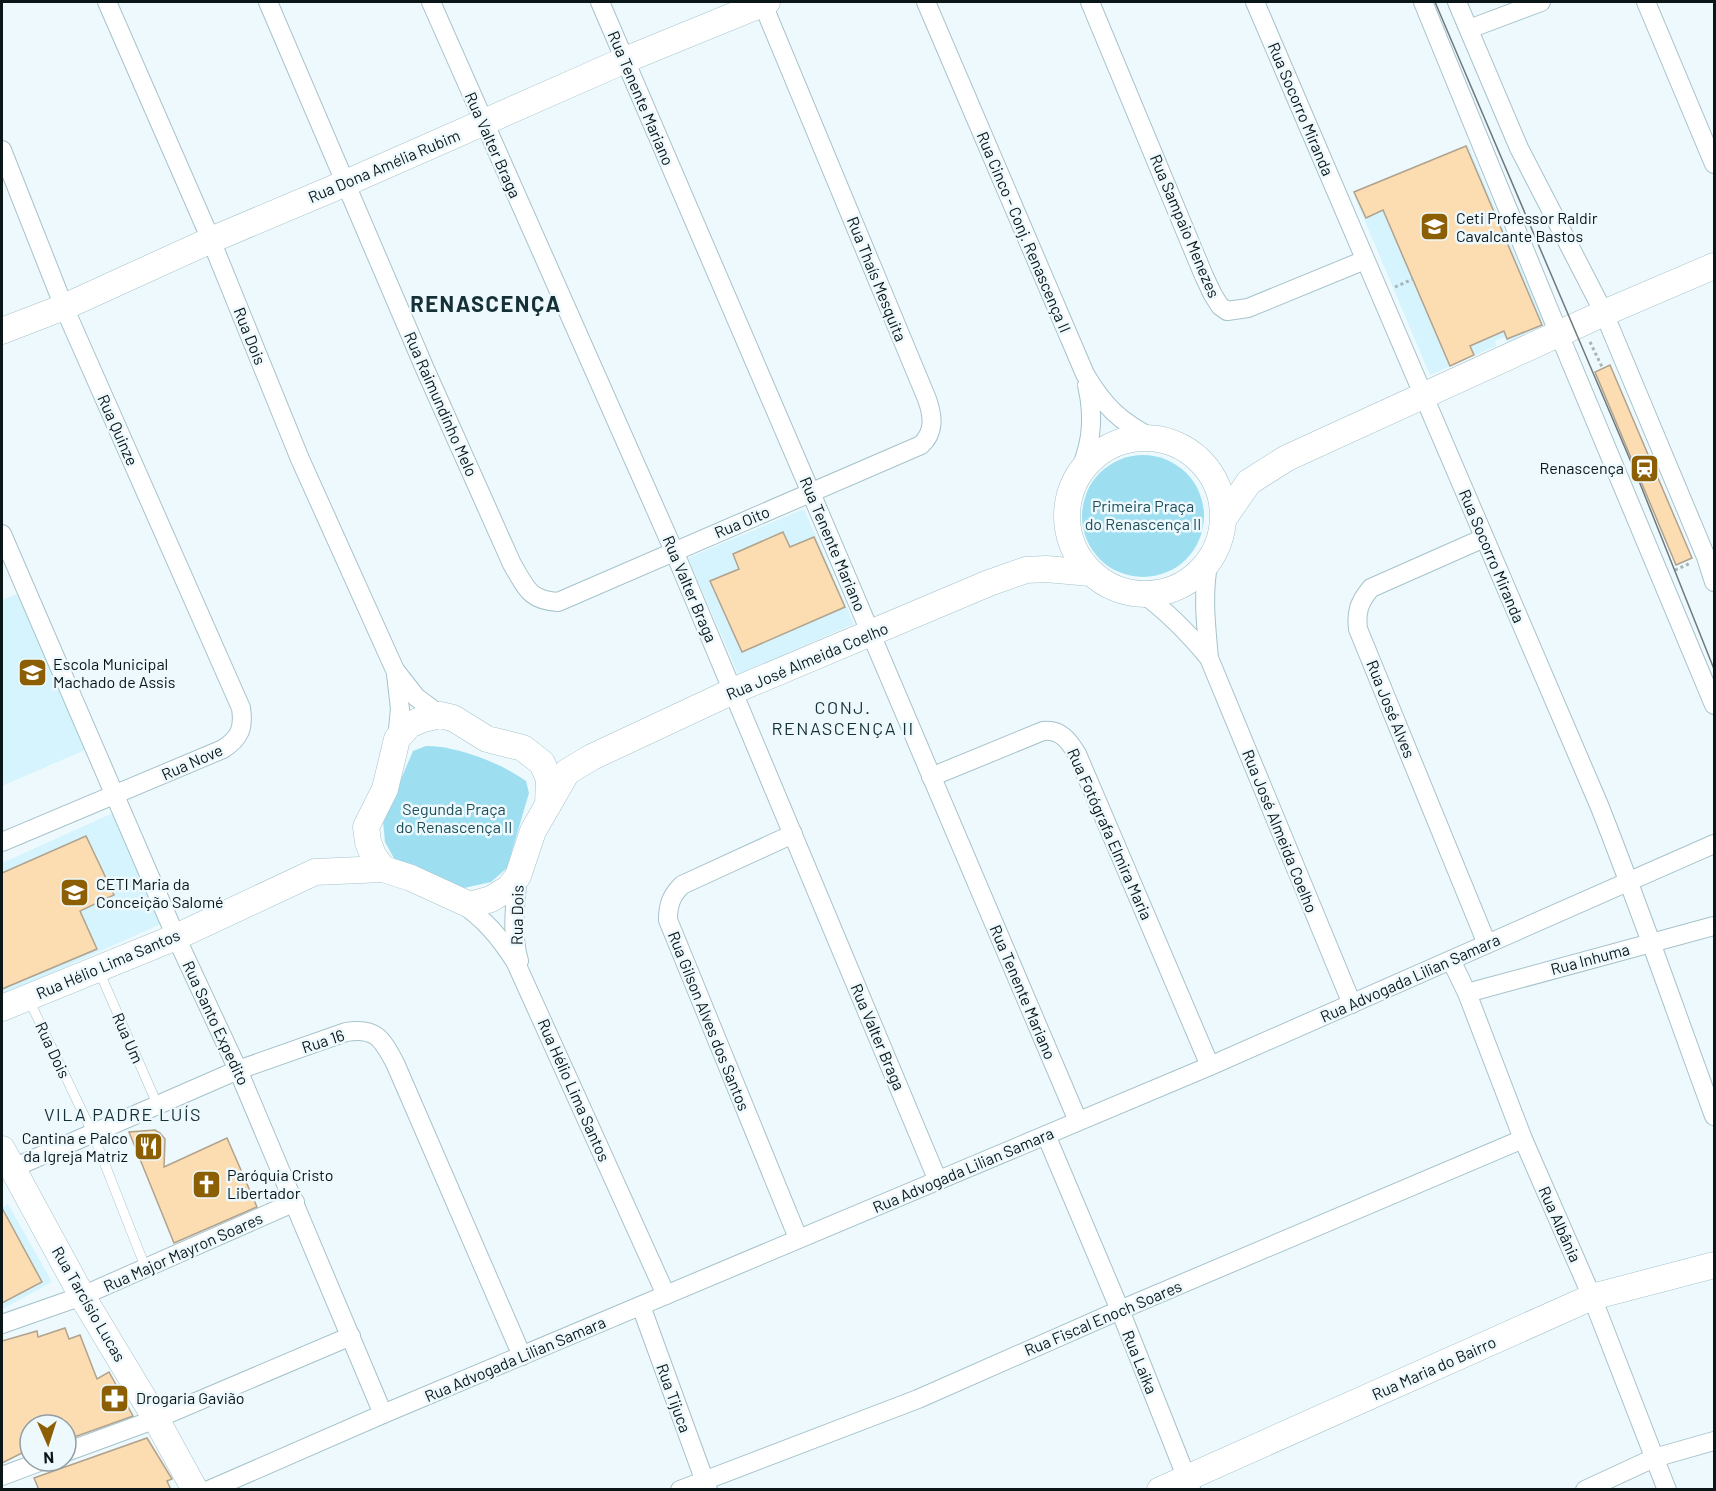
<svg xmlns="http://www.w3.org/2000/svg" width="1716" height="1491" viewBox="0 0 1716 1491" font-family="Barlow,sans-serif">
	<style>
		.built { fill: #d5f4fd }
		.green { fill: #9ddff1 }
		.building { fill: #fcddb2; stroke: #b1a28d; stroke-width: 1.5 }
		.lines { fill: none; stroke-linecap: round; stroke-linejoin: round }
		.lane-casing { stroke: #a5c3cb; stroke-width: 10 }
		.street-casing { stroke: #a5c3cb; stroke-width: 20 }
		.secondary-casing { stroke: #a5c3cb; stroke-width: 27 }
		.path { stroke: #a9b4b8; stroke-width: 3; stroke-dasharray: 3 3; stroke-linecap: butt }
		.lane { stroke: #fff; stroke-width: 9 }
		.street { stroke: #fff; stroke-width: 18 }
		.secondary { stroke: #fff; stroke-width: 26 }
		.tram { stroke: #6e797d; stroke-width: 1.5 }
		.labels { text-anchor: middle; stroke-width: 5; stroke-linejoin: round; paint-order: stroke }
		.street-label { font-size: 16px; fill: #0b1619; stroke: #edf9fd }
		.poi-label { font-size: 16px; fill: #0b1619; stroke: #edf9fd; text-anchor: start }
		.park-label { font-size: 16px; fill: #1d4e5a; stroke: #edf9fd }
		.neighbourhood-label { font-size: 18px; letter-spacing: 1.5px; fill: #163037; stroke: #edf9fd }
		.district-label { font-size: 22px; font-weight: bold; letter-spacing: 1.5px; fill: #163037; stroke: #edf9fd }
	</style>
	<rect width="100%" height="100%" fill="#edf9fd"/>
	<g class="built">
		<polygon points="1468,145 1545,325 1507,342 1505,337 1495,341 1496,346 1430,375 1353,193"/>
		<polygon points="804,509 854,624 738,674 688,558"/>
		<polygon points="26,591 94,746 2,786 2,600"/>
		<polygon points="113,813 163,923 2,995 2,863"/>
		<polygon points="8,1204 52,1282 2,1309 2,1208"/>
	</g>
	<g class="green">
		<circle cx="1143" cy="516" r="61"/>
		<path d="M426,746C457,746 501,763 526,781L529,793L507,868L491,882L464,888L396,862L385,842L383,821L413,751Z"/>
	</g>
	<g class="building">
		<polygon points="1466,146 1542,325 1507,339 1504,331 1470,346 1474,355 1450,366 1383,210 1366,218 1354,192"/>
		<polygon points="1610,365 1692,558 1676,565 1595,372"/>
		<polygon points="783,532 790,547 814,537 845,607 742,652 710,581 739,569 733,554"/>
		<polygon points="86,836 114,895 80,911 97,949 2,989 2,873"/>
		<polygon points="155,1130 160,1133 165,1139 164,1167 227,1138 257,1207 174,1243 129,1132"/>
		<polygon points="2,1208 42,1282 2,1303"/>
		<polygon points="65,1328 69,1339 80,1335 97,1379 109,1372 133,1416 66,1440 66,1425 30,1425 30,1449 2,1463 2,1341 37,1331 38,1337"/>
		<polygon points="147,1438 172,1479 167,1481 171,1490 39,1490 34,1478"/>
	</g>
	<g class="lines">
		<defs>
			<g id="lane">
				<polyline points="99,971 158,1106"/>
				<polyline points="29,1000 93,1134 146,1269"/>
			</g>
			<g id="street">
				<polyline points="107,2 211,240 300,459 395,670 416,697 440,715"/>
				<path d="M268,2L425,369L512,564C526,587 528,600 558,602L921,445C935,432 933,416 927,399L762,2"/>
				<polyline points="431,2 674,551 938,1181"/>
				<polyline points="600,2 811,493 1078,1121"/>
				<path d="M926,2L1085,374C1103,405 1121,423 1153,438"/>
				<polyline points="1090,2 1204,276 1213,295 1220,306 1227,311 1248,308 1365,260"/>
				<path d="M1255,2L1599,805C1640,908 1676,1013 1714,1116"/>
				<polyline points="1423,2 1559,334 1714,705"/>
				<polyline points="1457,2 1519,148 1604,313 1706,557 1714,582"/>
				<polyline points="1646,2 1714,164"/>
				<polyline points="1469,29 1541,2"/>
				<path d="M2,150L64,307L241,708C244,728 240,738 223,749L2,842"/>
				<path d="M1074,485C1090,450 1096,424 1087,385"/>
				<polyline points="2,534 176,937 238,1070 383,1414"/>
				<path d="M1484,538L1371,588C1359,602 1356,612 1358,629L1487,944"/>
				<path d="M1143,594C1168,612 1189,634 1209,658L1352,1004"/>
				<path d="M1209,658C1206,625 1202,593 1209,560"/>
				<polyline points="396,674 400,709 397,739"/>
				<path d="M931,777L1043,731C1061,729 1069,741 1077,754L1210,1066"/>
				<path d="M793,834L682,885C671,896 668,905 668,920L798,1238"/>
				<path d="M518,876C515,905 511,933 519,961"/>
				<path d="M460,902C486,921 498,935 515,961L666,1295"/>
				<polyline points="1451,960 1467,993 1523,1139 1592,1297 1667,1490"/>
				<polyline points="1467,993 1714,926"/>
				<polyline points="1046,1135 1120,1310 1191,1489"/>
				<path d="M13,1168L238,1070L346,1032C376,1027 382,1039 395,1063L522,1356"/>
				<polyline points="641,1306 708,1490"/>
				<polyline points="2,1324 82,1296 295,1202"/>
				<polyline points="66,1452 156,1419 351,1336"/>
				<polyline points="2,1476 42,1461"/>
				<polyline points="209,1490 383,1414 1210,1066 1714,844"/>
				<polyline points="680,1490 918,1399 1120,1310 1523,1139"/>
				<polyline points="1585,1490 1654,1458 1714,1441"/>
			</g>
			<g id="secondary">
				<polyline points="2,331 64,307 211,240 346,183 625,60 767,2"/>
				<circle cx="1145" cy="516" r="78"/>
				<polyline points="1224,518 1249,482 1287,458 1604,313 1714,266"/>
				<polygon points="440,715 453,718 487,739 523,748 542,763 549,779 548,805 533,831 518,876 509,888 491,899 470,905 411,878 383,869 373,855 368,842 366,827 385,789 397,739 409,725 423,719"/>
				<polyline points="548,805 567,772 592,757 733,691 989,583 1026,570 1046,569 1091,573"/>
				<polyline points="2,1008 176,937 315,872 383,869"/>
				<polyline points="2,1149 82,1296 156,1419 195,1490"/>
				<polyline points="1160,1490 1592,1297 1714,1265"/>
			</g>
		</defs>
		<use href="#lane" class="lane-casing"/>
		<use href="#street" class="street-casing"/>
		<use href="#secondary" class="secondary-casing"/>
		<g class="path">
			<polyline points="1395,287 1413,279"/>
			<polyline points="1590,342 1603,369"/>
			<polyline points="1675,570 1691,563"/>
		</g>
		<use href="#lane" class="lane"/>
		<use href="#street" class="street"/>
		<use href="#secondary" class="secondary"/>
		<polyline class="tram" points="1435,2 1637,476 1714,669"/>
	</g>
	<defs>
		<symbol id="school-square" viewBox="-11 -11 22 22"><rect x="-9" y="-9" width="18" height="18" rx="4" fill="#8c5f04" stroke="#edf9fd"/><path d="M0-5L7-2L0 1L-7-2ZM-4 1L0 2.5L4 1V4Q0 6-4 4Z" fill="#fff"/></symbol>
		<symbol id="station-square" viewBox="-11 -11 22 22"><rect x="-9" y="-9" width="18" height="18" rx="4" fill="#8c5f04" stroke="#edf9fd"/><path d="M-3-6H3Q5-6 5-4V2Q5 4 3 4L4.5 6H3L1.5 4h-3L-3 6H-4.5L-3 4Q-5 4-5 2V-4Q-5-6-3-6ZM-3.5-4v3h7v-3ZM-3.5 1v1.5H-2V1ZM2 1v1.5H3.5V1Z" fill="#fff"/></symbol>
		<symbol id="restaurant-square" viewBox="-11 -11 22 22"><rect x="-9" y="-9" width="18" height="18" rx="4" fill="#8c5f04" stroke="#edf9fd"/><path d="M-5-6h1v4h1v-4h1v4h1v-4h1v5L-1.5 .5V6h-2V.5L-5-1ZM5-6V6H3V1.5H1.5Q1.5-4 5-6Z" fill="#fff"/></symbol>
		<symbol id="church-square" viewBox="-11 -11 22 22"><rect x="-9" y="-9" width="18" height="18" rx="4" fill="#8c5f04" stroke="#edf9fd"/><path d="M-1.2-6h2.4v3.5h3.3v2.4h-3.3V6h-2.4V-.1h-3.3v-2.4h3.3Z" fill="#fff"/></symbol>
		<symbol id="pharmacy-square" viewBox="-11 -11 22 22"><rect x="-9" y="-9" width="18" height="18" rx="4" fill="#8c5f04" stroke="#edf9fd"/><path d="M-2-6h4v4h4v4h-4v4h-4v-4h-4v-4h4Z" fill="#fff"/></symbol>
	</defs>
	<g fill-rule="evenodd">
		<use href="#school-square" x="1418" y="210" width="33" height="33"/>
		<use href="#station-square" x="1628" y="452" width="33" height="33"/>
		<use href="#school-square" x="16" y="656" width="33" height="33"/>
		<use href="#school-square" x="58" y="876" width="33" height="33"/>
		<use href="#restaurant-square" x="132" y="1130" width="33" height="33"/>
		<use href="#church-square" x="190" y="1168" width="33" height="33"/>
		<use href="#pharmacy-square" x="98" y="1382" width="33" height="33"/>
	</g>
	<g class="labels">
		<g class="street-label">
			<text transform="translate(641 98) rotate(67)" y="6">Rua Tenente Mariano</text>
			<text transform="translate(1301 109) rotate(67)" y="6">Rua Socorro Miranda</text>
			<text transform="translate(493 145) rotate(66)" y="6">Rua Valter Braga</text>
			<text transform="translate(384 166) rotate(-23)" y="6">Rua Dona Amélia Rubim</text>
			<text transform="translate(1185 226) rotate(67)" y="6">Rua Sampaio Menezes</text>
			<text transform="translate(1024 232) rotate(67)" y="6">Rua Cinco - Conj. Renascença II</text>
			<text transform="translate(877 279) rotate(68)" y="6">Rua Thaís Mesquita</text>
			<text transform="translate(250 336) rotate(68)" y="6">Rua Dois</text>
			<text transform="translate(441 404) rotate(66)" y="6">Rua Raimundinho Melo</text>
			<text transform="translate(118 430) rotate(66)" y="6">Rua Quinze</text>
			<text transform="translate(742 522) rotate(-23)" y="6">Rua Oito</text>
			<text transform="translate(833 544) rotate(67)" y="6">Rua Tenente Mariano</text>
			<text transform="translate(1492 556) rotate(67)" y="6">Rua Socorro Miranda</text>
			<text transform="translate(690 589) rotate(67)" y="6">Rua Valter Braga</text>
			<text transform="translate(807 661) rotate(-23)" y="6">Rua José Almeida Coelho</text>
			<text transform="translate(1391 709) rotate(68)" y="6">Rua José Alves</text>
			<text transform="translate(192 762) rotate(-24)" y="6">Rua Nove</text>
			<text transform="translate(1280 831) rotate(68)" y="6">Rua José Almeida Coelho</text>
			<text transform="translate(1110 834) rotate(66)" y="6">Rua Fotógrafa Elmira Maria</text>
			<text transform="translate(517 915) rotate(-89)" y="6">Rua Dois</text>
			<text transform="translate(1590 959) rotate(-15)" y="6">Rua Inhuma</text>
			<text transform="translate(108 964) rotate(-23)" y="6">Rua Hélio Lima Santos</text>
			<text transform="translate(1410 978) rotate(-24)" y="6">Rua Advogada Lilian Samara</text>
			<text transform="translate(1023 992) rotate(67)" y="6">Rua Tenente Mariano</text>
			<text transform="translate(709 1021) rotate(68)" y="6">Rua Gilson Alves dos Santos</text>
			<text transform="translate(216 1023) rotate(65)" y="6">Rua Santo Expedito</text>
			<text transform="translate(878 1037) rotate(67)" y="6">Rua Valter Braga</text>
			<text transform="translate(128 1038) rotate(66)" y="6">Rua Um</text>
			<text transform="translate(323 1041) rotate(-18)" y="6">Rua 16</text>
			<text transform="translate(53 1050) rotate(65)" y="6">Rua Dois</text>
			<text transform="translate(574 1090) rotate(66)" y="6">Rua Hélio Lima Santos</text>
			<text transform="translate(963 1170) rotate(-23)" y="6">Rua Advogada Lilian Samara</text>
			<text transform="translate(1560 1224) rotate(66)" y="6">Rua Albânia</text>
			<text transform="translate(183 1252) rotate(-24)" y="6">Rua Major Mayron Soares</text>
			<text transform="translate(89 1304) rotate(60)" y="6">Rua Tarcísio Lucas</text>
			<text transform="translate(1103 1318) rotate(-23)" y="6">Rua Fiscal Enoch Soares</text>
			<text transform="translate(515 1359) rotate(-23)" y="6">Rua Advogada Lilian Samara</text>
			<text transform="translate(1140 1362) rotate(68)" y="6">Rua Laika</text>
			<text transform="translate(1434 1368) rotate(-24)" y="6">Rua Maria do Bairro</text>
			<text transform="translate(674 1398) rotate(70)" y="6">Rua Tijuca</text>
		</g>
		<g class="poi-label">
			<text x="1456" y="224">Ceti Professor Raldir<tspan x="1456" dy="18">Cavalcante Bastos</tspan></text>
			<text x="1624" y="474" text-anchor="end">Renascença</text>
			<text x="53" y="670">Escola Municipal<tspan x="53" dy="18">Machado de Assis</tspan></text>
			<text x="96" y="890">CETI Maria da<tspan x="96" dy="18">Conceição Salomé</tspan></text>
			<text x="128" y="1144" text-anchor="end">Cantina e Palco<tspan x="128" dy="18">da Igreja Matriz</tspan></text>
			<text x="227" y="1181">Paróquia Cristo<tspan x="227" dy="18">Libertador</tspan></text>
			<text x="136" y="1404">Drogaria Gavião</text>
		</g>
		<g class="park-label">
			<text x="1143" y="512">Primeira Praça<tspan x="1143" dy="18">do Renascença II</tspan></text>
			<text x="454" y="815">Segunda Praça<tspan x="454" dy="18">do Renascença II</tspan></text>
		</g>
		<g class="neighbourhood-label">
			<text x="843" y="714">CONJ.<tspan x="843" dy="21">RENASCENÇA II</tspan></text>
			<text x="123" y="1121">VILA PADRE LUÍS</text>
		</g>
		<g class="district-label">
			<text x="486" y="312">RENASCENÇA</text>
		</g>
	</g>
	<rect width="1716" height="1491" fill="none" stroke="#0b1619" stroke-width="6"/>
	<g transform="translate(48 1443) rotate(177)"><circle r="28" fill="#edf9fd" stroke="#939ea2" stroke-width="1.5"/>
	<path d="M0-4.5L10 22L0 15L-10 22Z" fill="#8c5f04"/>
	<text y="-9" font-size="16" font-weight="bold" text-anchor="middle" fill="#0b1619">N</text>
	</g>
</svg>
